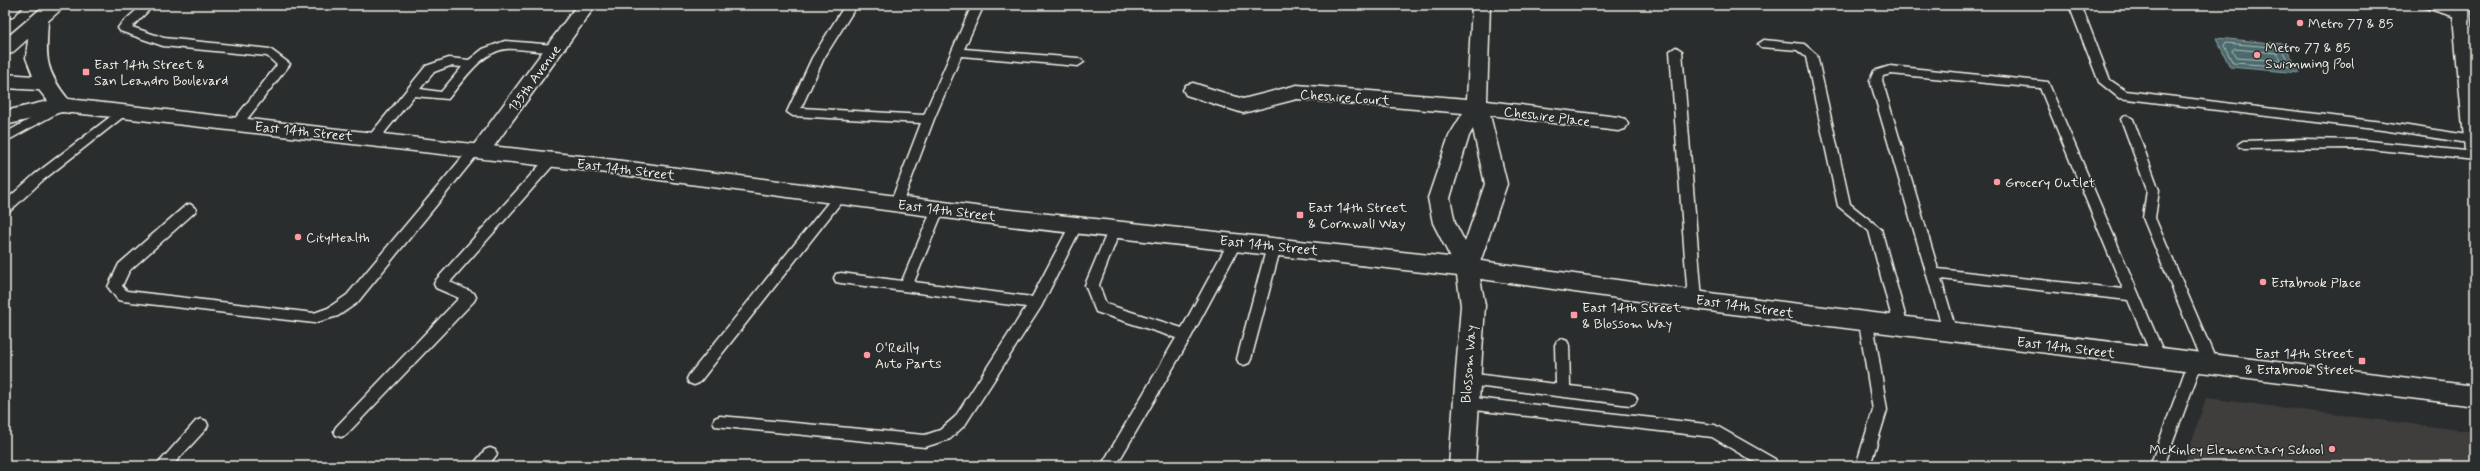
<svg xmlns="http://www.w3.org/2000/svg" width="2480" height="471" viewBox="0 0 2480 471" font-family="Mynerve,sans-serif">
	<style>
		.built { fill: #403c3c }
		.water { fill: #4b6a6d; stroke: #8fa09e }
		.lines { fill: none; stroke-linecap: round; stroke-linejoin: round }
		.shore { stroke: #b0bbb7; stroke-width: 1 }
		.lane-casing { stroke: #f4f1e8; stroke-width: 3 }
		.street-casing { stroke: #f4f1e8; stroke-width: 3 }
		.secondary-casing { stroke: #f4f1e8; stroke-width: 3 }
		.primary-casing { stroke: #f4f1e8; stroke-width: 3 }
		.lane { fill: #2a2d2e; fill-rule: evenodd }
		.street { fill: #2a2d2e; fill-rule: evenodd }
		.secondary { fill: #2a2d2e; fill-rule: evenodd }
		.primary { fill: #2a2d2e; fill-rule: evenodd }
		.poi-dot { fill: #ff9aa2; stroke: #2a2d2e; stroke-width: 1.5 }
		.labels { text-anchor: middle; stroke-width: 3; stroke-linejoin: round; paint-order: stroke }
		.poi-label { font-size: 14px; fill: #f4f1e8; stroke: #2a2d2e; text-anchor: start }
		.street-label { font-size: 14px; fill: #f4f1e8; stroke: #2a2d2e }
	</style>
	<rect width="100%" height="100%" fill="#2a2d2e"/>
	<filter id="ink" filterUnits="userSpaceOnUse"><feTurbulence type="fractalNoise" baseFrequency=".025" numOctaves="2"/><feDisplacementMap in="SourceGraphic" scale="8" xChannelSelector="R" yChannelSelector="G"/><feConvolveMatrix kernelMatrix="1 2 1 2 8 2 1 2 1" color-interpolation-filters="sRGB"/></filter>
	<g filter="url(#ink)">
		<polygon class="built" points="2206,398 2475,432 2475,466 2184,466"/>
		<polygon class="water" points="2216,38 2284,44 2300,73 2230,67"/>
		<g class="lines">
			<g class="shore">
				<polygon points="2226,43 2281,48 2291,67 2233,63 2224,46"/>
				<polygon points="2235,49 2277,53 2282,61 2236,58 2232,51"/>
			</g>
			<defs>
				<g id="lane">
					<polygon points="142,5 154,5 132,27 164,38 270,49 290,64 241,127 233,127 231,124 233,121 277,65 267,56 163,46 120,31 118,28 120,25"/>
					<polygon points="845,5 857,5 824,58 801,108 924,115 972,5 984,5 964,49 1078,58 1084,62 1078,66 961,56 934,119 902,204 896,209 890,204 921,123 793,116 787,112 812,58"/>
					<polygon points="2069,5 2081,5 2110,80 2126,91 2382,122 2474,136 2475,144 2382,130 2119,98 2099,82"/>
					<polygon points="2421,5 2440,5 2466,13 2468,15 2462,19 2423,7"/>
					<polygon points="1764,40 1804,44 1817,55 1850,204 1881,229 1908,326 1906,330 1896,330 1894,326 1869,231 1838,206 1806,57 1797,50 1760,47 1758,44"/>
					<path d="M505,41L555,45L561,49C556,56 517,47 506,49C481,52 463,81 448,99L414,96L377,142H369L367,139L369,136L426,66L449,58L469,60L483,49ZM450,66L462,67L441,92L420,89L434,72Z"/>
					<polygon points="1676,47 1682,51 1702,300 1700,304 1690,304 1688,300 1670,51"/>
					<path d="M1890,66L2048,82L2166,358L2164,362L2159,364L2154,362L2128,300L1941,279L1957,333L1955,337H1945L1870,80L1874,71ZM1891,74L2040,88L2123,289L1938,269L1882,80L1883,76Z"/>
					<polygon points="57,104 63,108 61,111 5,142 5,133"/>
					<polygon points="123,107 129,111 127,114 42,181 10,211 5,213 5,201 34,175"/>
					<polygon points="2127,115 2133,119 2159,190 2155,218 2218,365 2216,369 2211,371 2206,369 2204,365 2143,218 2147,190 2121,119"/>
					<polygon points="2302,139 2359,140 2475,152 2475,160 2359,148 2244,149 2238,145 2244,141"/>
					<polygon points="474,147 478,148 480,151 478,154 357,303 338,316 314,323 123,301 118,300 108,287 119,264 185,206 190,204 196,209 195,212 129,271 122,286 127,291 314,313 328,308 347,295 470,148"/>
					<polygon points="552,155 556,156 558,159 556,162 450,282 474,293 476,297 474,301 346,435 341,437 336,435 334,431 336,427 459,298 436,288 434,284 436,280 548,156"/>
					<polygon points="839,192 843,194 845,197 843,200 699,383 694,385 689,383 687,379 689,375 835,194"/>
					<polygon points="938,204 944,209 914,282 1032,297 1072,221 1077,219 1083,224 1041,307 965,425 950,439 925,447 715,426 713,422 715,418 720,416 925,435 940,430 955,417 1026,307 841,283 836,282 834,278 836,274 841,273 902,281 932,209"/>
					<polygon points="1115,223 1121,228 1099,285 1106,304 1182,328 1230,239 1235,237 1242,242 1190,339 1116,466 1101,466 1176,338 1096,312 1085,285 1109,228"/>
					<polygon points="1274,241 1281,246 1251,359 1249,363 1244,365 1239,363 1237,359 1267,246"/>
					<polygon points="1866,317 1871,318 1873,322 1887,410 1870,466 1856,466 1873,410 1859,322 1861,318"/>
					<polygon points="1562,339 1567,341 1569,345 1570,386 1630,393 1635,395 1637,399 1635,403 1630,405 1467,385 1462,383 1460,379 1462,375 1467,373 1556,384 1555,345 1557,341"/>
					<polygon points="2195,357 2200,359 2202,363 2164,466 2150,466 2188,363 2190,359"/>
					<polygon points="1466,397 1715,425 1775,459 1777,464 1777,466 1761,466 1712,437 1466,409 1461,407 1459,403 1461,399"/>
					<polygon points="201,419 206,421 208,425 206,429 172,466 156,466 196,421"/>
					<polygon points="490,448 495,450 497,454 488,466 472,466 485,450"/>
				</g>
				<g id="street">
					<polygon points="577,5 596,5 487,156 480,158 473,156 470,151 473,146"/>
					<path d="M1472,5H1490L1487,101L1618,117L1625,119L1628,124L1625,129L1618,131L1490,115L1507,184L1478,268L1485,305L1475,466H1449L1461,305L1456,268L1433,223L1428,198L1449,136L1463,113L1297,99L1243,113L1186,95L1183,90L1186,85L1193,83L1243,99L1297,85L1467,99ZM1473,129L1485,184L1465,242L1455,223L1450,198L1469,136Z"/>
					<polygon points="2452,5 2470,5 2475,50 2475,157 2468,155 2465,150"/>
				</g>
				<g id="secondary">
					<polygon points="5,5 24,5 12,17 5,19"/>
					<polygon points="45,5 66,5 12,53 5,55 5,39"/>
				</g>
				<path id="primary" d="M39,15L46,17L48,21C46,57 44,69 68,99L599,158L983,207L1467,259L1717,294L2475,386V406L1717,312L1467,277L983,223L599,172L123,118L62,112L5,125V111L48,101L39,90L5,88V74L33,76L26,58L30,21L32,17Z"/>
			</defs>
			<use href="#lane" class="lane-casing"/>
			<use href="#street" class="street-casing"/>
			<use href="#secondary" class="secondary-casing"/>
			<use href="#primary" class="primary-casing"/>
			<use href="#lane" class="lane"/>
			<use href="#street" class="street"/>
			<use href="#secondary" class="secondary"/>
			<use href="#primary" class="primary"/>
		</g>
	</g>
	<g class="poi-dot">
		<circle cx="2300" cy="23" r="4"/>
		<circle cx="2257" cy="55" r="4"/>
		<rect x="82" y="68" width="8" height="8" rx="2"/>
		<circle cx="1997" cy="182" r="4"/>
		<rect x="1296" y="211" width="8" height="8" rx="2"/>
		<circle cx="298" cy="237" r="4"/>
		<circle cx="2263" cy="282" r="4"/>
		<rect x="1570" y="311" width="8" height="8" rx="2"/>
		<circle cx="867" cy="355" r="4"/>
		<rect x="2358" y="357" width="8" height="8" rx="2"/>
		<circle cx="2332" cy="449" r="4"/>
	</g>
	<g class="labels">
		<g class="poi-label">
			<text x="2308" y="28">Metro 77 &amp; 85</text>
			<text x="2265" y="52">Metro 77 &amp; 85<tspan x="2265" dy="16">Swimming Pool</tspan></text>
			<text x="94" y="69">East 14th Street &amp;<tspan x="94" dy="16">San Leandro Boulevard</tspan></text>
			<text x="2005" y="187">Grocery Outlet</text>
			<text x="1308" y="212">East 14th Street<tspan x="1308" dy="16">&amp; Cornwall Way</tspan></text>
			<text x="306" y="242">CityHealth</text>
			<text x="2271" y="287">Estabrook Place</text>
			<text x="1582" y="312">East 14th Street<tspan x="1582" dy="16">&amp; Blossom Way</tspan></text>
			<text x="875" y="352">O'Reilly<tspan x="875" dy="16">Auto Parts</tspan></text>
			<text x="2354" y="358" text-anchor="end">East 14th Street<tspan x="2354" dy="16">&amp; Estabrook Street</tspan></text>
			<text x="2324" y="454" text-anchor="end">McKinley Elementary School</text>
		</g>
		<g class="street-label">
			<text transform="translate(534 78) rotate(-54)" y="5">135th Avenue</text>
			<text transform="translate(1345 97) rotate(4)" y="5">Cheshire Court</text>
			<text transform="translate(1547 116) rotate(7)" y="5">Cheshire Place</text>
			<text transform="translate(304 131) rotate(6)" y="5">East 14th Street</text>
			<text transform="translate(626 169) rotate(7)" y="5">East 14th Street</text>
			<text transform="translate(947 210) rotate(7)" y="5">East 14th Street</text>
			<text transform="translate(1269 245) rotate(6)" y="5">East 14th Street</text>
			<text transform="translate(1745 306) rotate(8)" y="5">East 14th Street</text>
			<text transform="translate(2066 347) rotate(7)" y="5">East 14th Street</text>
			<text transform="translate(1468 364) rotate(-86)" y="5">Blossom Way</text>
		</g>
	</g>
	<rect width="2480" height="471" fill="none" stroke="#2a2d2e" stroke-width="20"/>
	<rect x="10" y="10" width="2460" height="451" fill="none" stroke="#f4f1e8" stroke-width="1.5" filter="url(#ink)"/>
</svg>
